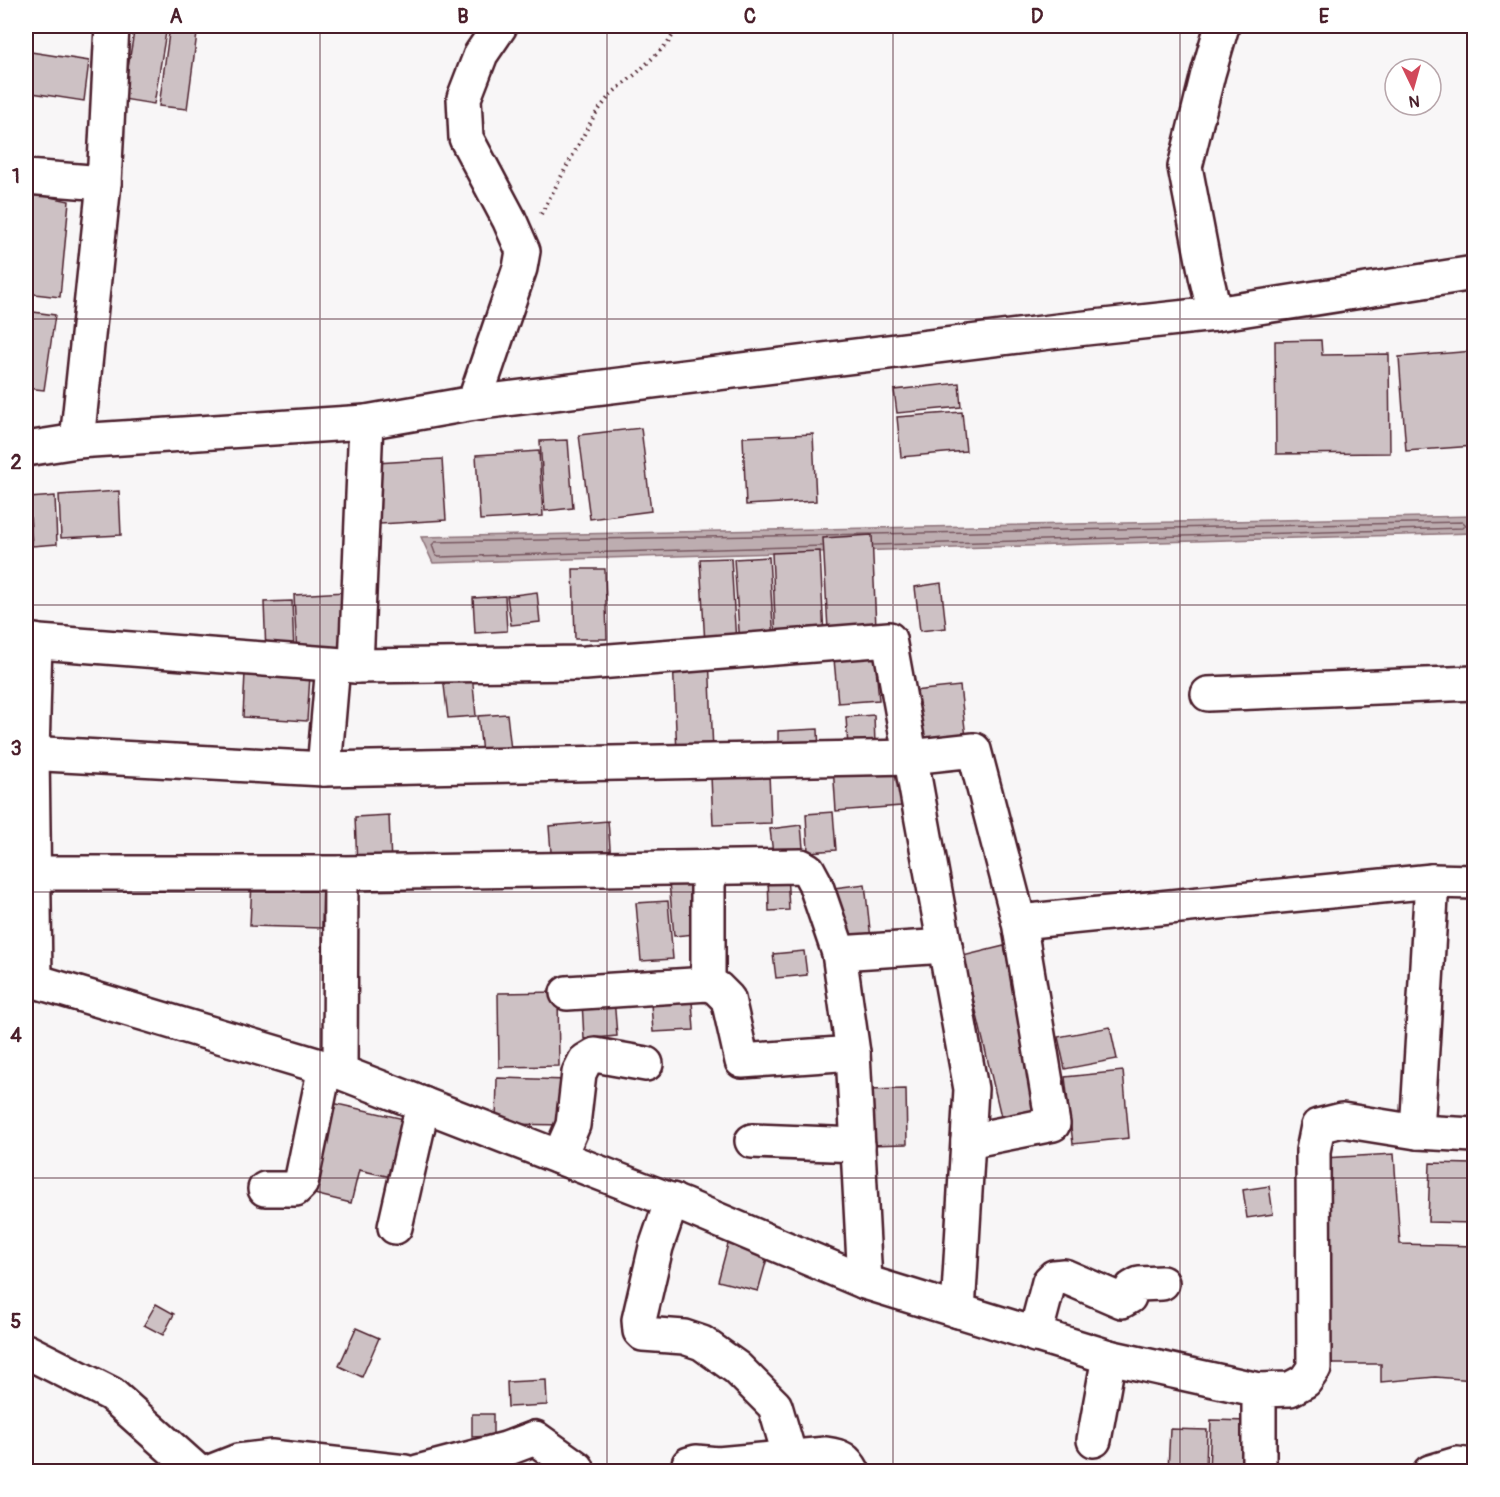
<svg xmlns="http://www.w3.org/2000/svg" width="1500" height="1497" viewBox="0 0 1500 1497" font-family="Pangolin,sans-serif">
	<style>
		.water { fill: #bdadb0; stroke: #8f747b; stroke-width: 1.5 }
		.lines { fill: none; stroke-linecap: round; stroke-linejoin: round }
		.shore { stroke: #785860; stroke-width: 1.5 }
		.building { fill: #cdc1c4; stroke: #4a1f2b; stroke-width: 1.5 }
		.minor-casing { stroke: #4a1f2b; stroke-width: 38 }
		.major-casing { stroke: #4a1f2b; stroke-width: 38 }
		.path { stroke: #4a1f2b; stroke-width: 4; stroke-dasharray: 1.5 4.5; stroke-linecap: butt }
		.minor { stroke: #fff; stroke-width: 33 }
		.major { stroke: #fff; stroke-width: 33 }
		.grid { fill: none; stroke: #4a1f2b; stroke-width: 1.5; stroke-opacity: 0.55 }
		.neatline { fill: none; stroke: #4a1f2b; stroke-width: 2 }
		.grid-label { font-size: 20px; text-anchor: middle; font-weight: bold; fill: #4a1f2b }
	</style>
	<rect width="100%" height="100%" fill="#f8f6f7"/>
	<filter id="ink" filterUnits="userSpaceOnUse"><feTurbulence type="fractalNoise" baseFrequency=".0167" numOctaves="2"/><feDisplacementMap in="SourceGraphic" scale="12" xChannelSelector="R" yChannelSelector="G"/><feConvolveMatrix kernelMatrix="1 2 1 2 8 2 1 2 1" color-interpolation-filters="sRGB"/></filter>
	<g filter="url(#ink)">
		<polygon class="water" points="1474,516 1474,533 433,563 421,537"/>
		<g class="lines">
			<g class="shore">
				<polyline points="872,534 1463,522 1466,525 1463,528 874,545"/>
				<polyline points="822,546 439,557 436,556 432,545 435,542 871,534"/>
			</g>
		</g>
		<g class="building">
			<polygon points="135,26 167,26 154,104 123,99"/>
			<polygon points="170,26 198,26 187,109 159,106"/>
			<polygon points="31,52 89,61 84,101 26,92"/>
			<polygon points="26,192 69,201 60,297 26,293"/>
			<polygon points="26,311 55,315 44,390 26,388"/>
			<polygon points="1321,340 1322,355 1389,354 1390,453 1276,454 1275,341"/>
			<polygon points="1474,351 1474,446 1406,451 1399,357"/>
			<polygon points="959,383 961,407 897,413 894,390"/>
			<polygon points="962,412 966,451 901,457 897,417"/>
			<polygon points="641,428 651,511 590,519 579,435"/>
			<polygon points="813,434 816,501 746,505 743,437"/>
			<polygon points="568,440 573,508 545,511 540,441"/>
			<polygon points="539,451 543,516 480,520 476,455"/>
			<polygon points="442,459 446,520 380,524 376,463"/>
			<polygon points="119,491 121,535 61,538 59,495"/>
			<polygon points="55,496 57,544 32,546 29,498"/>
			<polygon points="872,535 876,628 828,630 823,538"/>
			<polygon points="820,551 824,638 776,641 772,553"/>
			<polygon points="1468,554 1474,554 1474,638 1472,638"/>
			<polygon points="769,557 774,643 740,645 734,559"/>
			<polygon points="731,558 736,643 705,644 700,559"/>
			<polygon points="573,569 605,569 607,639 575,639"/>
			<polygon points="941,583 946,628 920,631 915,587"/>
			<polygon points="345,592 348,655 297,657 294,595"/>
			<polygon points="537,592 540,622 511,625 507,596"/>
			<polygon points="505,596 507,631 475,633 473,598"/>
			<polygon points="292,601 294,652 266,653 264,602"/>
			<polygon points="874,645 879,700 838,703 833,648"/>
			<polygon points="709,656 713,752 677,754 673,658"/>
			<polygon points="245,672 310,676 307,721 243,717"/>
			<polygon points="472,674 476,716 448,718 443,677"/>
			<polygon points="960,686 967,746 911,752 904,692"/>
			<polygon points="507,714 511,750 482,753 478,716"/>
			<polygon points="874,715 875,745 848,747 846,717"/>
			<polygon points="818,729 819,756 778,757 778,731"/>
			<polygon points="897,761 901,806 836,811 833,766"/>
			<polygon points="769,774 771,823 713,825 711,776"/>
			<polygon points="833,812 836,850 808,852 806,814"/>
			<polygon points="389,815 391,864 357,865 355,817"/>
			<polygon points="608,821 611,861 552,865 549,826"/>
			<polygon points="801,825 804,859 774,862 770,829"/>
			<polygon points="787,872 789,910 769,911 768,873"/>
			<polygon points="700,879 706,933 674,936 669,882"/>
			<polygon points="252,880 323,882 322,928 250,926"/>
			<polygon points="865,884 871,939 841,943 834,888"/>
			<polygon points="668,901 673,959 641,961 636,903"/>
			<polygon points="1004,946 1045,1114 1003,1125 963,956"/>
			<polygon points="804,951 807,975 776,978 773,954"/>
			<polygon points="558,992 559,1066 499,1067 498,993"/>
			<polygon points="614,998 617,1036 584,1039 582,1001"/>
			<polygon points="692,1001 694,1030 653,1032 651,1003"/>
			<polygon points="1110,1027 1117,1059 1065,1069 1058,1037"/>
			<polygon points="1123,1071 1129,1138 1073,1144 1065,1077"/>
			<polygon points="497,1078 568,1080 568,1125 496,1124"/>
			<polygon points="906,1089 907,1144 868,1145 867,1090"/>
			<polygon points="328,1102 413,1121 400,1179 359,1170 351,1203 306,1192"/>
			<polygon points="1394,1154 1400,1244 1474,1246 1474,1380 1435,1377 1381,1382 1381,1364 1331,1364 1323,1158"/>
			<polygon points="1430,1163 1474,1164 1474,1223 1428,1222"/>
			<polygon points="1269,1186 1273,1214 1247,1218 1243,1190"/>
			<polygon points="728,1244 768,1255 758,1291 718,1281"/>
			<polygon points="156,1304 174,1314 163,1335 144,1325"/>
			<polygon points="356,1328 379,1338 362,1377 339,1366"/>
			<polygon points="546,1380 547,1405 508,1407 507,1382"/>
			<polygon points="472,1414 493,1414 493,1436 472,1437"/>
			<polygon points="1211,1420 1250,1421 1248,1472 1209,1472"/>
			<polygon points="1170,1429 1207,1430 1206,1471 1168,1470"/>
			<polygon points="1129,1466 1175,1471 1175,1472 1129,1472"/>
		</g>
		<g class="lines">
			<defs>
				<g id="minor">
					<polyline points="26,177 104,183"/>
					<polyline points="1215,314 1206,276 1185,167 1208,74 1222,26"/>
					<polyline points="474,403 520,268 523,251 509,219 466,138 464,98 481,54 500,26"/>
					<polyline points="77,441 104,183 112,26"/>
					<polyline points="26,641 356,666 585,663 889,639 971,1089 958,1311"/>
					<polyline points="35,641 32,753 35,981"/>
					<polyline points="356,666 366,422"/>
					<polyline points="1208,694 1474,683"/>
					<polyline points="26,753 324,769 910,757 974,750 1019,922 1053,1124 968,1141"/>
					<polyline points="324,769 333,665"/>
					<polyline points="26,873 341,873 801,866 808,870 815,883 839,953 853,1053 865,1282"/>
					<polyline points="1019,922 1432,881 1474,882"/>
					<polyline points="839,953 945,946"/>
					<polyline points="26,981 35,981 340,1072 685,1206 865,1282 1109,1357 1259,1390"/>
					<polyline points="708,984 708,886 710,867"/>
					<polyline points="567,993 708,984 717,988 728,999 742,1061 853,1053"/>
					<polyline points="340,1072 341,873"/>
					<polyline points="1417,1132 1432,881"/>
					<polyline points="752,1141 858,1145"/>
					<polyline points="559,1157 573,1125 579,1073 585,1061 595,1055 646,1064"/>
					<polyline points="265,1189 295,1189 301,1183 325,1067"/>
					<polyline points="672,1200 656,1247 639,1320 640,1331 643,1334 684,1337 702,1343 737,1368 775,1406 790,1457"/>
					<polyline points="395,1227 423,1104"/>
					<polyline points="1035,1335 1049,1282 1054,1277 1064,1276 1122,1301 1129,1297 1132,1288 1139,1284 1162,1283"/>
					<polyline points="26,1351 111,1394 198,1472"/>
					<polyline points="1094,1440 1109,1357"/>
					<polyline points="210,1472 238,1461 271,1457 405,1472"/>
					<polyline points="418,1472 506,1449 535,1438 577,1468"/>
					<path d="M689,1472V1464L696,1462L718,1464L826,1454C841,1456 846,1459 853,1472"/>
					<polyline points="1259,1472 1259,1390 1290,1389 1305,1381 1314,1368 1313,1151 1318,1126 1342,1120 1417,1132 1474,1135"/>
					<polyline points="1430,1472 1457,1464 1474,1466"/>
				</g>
				<polyline id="major" points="26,449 77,441 366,422 474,403 1058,331 1215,314 1474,273"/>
			</defs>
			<use href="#minor" class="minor-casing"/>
			<use href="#major" class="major-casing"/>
			<polyline class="path" points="541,214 594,116 611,94 637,73 668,43 678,26"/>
			<use href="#minor" class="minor"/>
			<use href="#major" class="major"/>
		</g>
	</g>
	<path class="grid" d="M320,26V1472M607,26V1472M893,26V1472M1180,26V1472M26,319H1474M26,605H1474M26,892H1474M26,1178H1474"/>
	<rect width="1500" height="1497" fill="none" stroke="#fff" stroke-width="66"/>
	<g transform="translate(1413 87) rotate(175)"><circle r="28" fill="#ffffff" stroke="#b7a5aa" stroke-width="1.5"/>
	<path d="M0-4.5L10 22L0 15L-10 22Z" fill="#d1495b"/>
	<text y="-9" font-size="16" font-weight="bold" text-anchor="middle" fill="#4a1f2b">N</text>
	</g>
	<rect x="33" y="33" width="1434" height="1431" class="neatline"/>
	<g class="grid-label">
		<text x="176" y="23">A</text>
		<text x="463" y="23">B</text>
		<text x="750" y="23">C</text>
		<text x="1037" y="23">D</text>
		<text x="1324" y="23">E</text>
		<text x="16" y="183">1</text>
		<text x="16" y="469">2</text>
		<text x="16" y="755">3</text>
		<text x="16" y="1042">4</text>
		<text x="16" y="1328">5</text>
	</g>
</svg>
